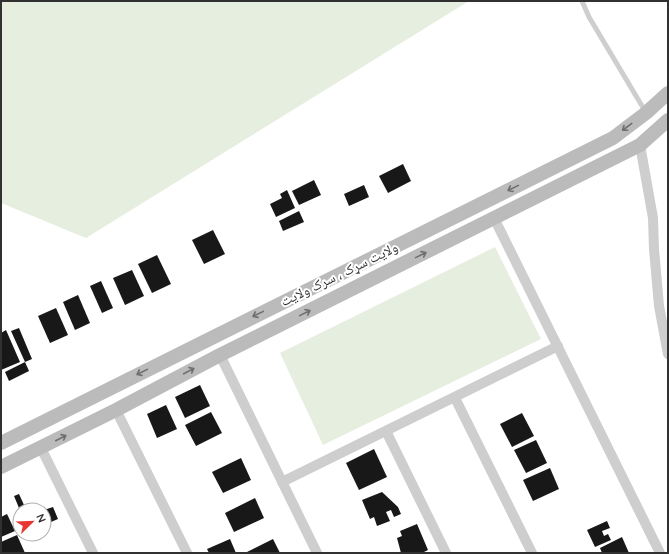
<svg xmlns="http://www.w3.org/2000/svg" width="669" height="554" viewBox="0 0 669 554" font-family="Quicksand,'Noto Naskh Arabic',sans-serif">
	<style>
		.green { fill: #e5eedf }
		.building { fill: #181818 }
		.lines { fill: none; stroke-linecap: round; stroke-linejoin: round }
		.service { stroke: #cecece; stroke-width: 5 }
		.minor { stroke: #cecece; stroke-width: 10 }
		.secondary { stroke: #bbb; stroke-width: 14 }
		.oneway { stroke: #6f6f6f }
		.labels { text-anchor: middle; stroke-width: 4; stroke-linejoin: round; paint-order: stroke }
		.street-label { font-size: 14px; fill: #313131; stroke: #fff }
	</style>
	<rect width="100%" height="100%" fill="#fff"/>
	<g class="green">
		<polygon points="1,1 469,1 86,238 1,203"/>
		<polygon points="495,247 541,339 323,445 280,353"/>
	</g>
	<g class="building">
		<polygon points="403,164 411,181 388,193 379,176"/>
		<polygon points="314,180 321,195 299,205 292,191"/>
		<polygon points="364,185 369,197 349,206 344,194"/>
		<polygon points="287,190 295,208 276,217 270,204 282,198 280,194"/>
		<polygon points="299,211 304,222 283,231 279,221"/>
		<polygon points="213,230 225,254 204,264 192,240"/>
		<polygon points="157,255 171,284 152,293 138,264"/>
		<polygon points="132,270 144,296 125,305 113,278"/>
		<polygon points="101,281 113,308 102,313 90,286"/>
		<polygon points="78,295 90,323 75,330 63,302"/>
		<polygon points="56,308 68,335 50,343 38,316"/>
		<polygon points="19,328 32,359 25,362 11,331"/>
		<polygon points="6,330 20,362 1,370 1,333"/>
		<polygon points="25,362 29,371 9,381 5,372"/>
		<polygon points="200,385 210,406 185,418 175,397"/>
		<polygon points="166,405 177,429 157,438 147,414"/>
		<polygon points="211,412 222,433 196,446 185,425"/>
		<polygon points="522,413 534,436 512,447 500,424"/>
		<polygon points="536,440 547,463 526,473 514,450"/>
		<polygon points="374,449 387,477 359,490 346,463"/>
		<polygon points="241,458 251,480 223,493 212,472"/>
		<polygon points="550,468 559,489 533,501 523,480"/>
		<polygon points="382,492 398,507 401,514 394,517 391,510 386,512 390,521 377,526 374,517 370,519 362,500"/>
		<polygon points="19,494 24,505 19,508 14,496"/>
		<polygon points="255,498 264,518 234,532 225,513"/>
		<polygon points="53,507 58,519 44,525 44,510"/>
		<polygon points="7,514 15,531 1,537 1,517"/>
		<polygon points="607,521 610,528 602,531 604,536 608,534 611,540 595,547 587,530"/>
		<polygon points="417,524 428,550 422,553 401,553 397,538 402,536 400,531"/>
		<polygon points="17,535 25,553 1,553 1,542"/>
		<polygon points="622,537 629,553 602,553 600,548"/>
		<polygon points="230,539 236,553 209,553 207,549"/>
		<polygon points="273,539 280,553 248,553 247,552"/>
	</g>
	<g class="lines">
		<polyline class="service" points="582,1 589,17 645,111"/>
		<g class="minor">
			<polyline points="640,145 653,218 654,249 659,306 668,354"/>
			<polyline points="494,218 660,553"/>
			<polyline points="220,355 317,553"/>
			<polyline points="455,398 532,553"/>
			<polyline points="116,410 187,553"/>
			<polyline points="386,431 446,553"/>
			<polyline points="41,448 93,553"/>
			<polyline points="282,482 558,346"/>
		</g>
		<g class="secondary">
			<polyline points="1,443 613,138 646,113 668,93"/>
			<polyline points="1,467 116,410 220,355 640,145 668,120"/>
		</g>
	</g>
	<defs><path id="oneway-shaft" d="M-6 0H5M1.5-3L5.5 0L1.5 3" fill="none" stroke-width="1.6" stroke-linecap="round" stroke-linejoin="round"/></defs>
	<g class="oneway">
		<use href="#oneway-shaft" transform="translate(627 127) rotate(143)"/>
		<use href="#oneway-shaft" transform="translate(513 188) rotate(154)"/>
		<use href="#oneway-shaft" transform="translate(421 255) rotate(-26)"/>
		<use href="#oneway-shaft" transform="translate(305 313) rotate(-26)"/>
		<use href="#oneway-shaft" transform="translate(258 314) rotate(154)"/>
		<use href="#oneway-shaft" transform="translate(189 371) rotate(-28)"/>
		<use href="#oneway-shaft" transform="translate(142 372) rotate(154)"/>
		<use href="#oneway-shaft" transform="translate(61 438) rotate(-27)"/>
	</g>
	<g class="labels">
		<g class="street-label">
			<text transform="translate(339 274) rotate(-26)" y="5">ولایت سړک ، سرک ولایت</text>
		</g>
	</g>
	<rect width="669" height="554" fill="none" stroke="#313131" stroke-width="4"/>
	<g transform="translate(32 522) rotate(67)"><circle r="19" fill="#ffffff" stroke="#adadad"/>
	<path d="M0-3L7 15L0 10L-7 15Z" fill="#e83732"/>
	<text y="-6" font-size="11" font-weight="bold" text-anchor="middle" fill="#313131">N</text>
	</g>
</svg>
